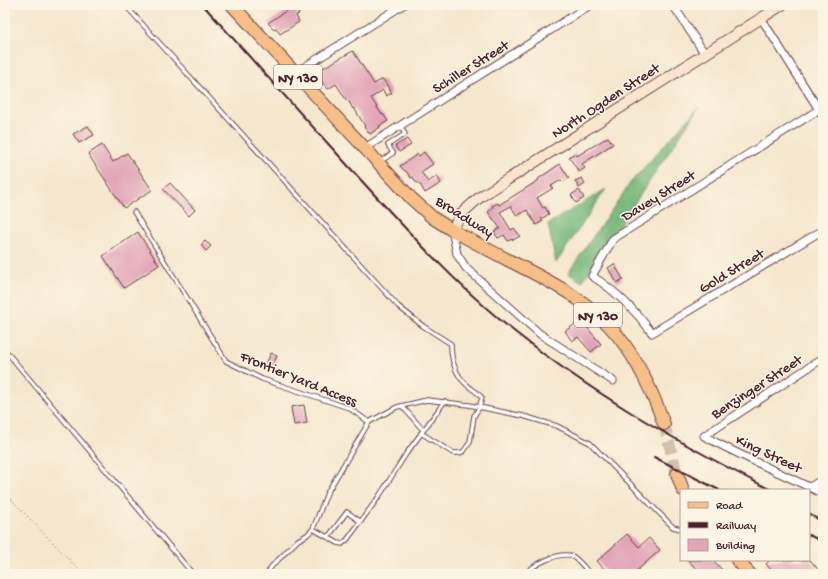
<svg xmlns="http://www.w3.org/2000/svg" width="828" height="579" viewBox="0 0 828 579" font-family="'Gochi Hand',sans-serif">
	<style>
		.forest { fill: #77b87b; stroke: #606c53 }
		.building { fill: #e2a4b7 }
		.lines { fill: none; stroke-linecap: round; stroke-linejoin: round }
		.primary-tunnel { stroke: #d3bfad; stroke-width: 12; stroke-dasharray: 12 6; stroke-linecap: butt }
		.lane-casing { stroke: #643d43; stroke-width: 5.5 }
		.street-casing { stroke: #643d43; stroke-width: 9 }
		.secondary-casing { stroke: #643d43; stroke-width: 12 }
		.primary-casing { stroke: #643d43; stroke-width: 14 }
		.path { stroke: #643d43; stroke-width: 1; stroke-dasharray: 1 3; stroke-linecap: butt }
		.lane { stroke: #fff; stroke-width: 3.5 }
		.street { stroke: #fff; stroke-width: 7 }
		.secondary { stroke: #fce5cf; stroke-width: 10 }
		.primary { stroke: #f7be87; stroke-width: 12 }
		.rail { stroke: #4a1f2b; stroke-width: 2 }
		.labels { text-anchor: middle; stroke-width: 3; stroke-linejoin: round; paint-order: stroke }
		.shield { fill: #fcf5e5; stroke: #7f5f63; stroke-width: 1 }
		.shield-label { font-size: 14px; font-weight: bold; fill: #4a1f2b }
		.street-label { font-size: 15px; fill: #4a1f2b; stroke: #fcf5e5 }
	</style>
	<rect width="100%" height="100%" fill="#fcf5e5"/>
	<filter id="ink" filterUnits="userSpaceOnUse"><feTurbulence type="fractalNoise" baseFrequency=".025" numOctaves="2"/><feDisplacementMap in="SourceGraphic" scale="8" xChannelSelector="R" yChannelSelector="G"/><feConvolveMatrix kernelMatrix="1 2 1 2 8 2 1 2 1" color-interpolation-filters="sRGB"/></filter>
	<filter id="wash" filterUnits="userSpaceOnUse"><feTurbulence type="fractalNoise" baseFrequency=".012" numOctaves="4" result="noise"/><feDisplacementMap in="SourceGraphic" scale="16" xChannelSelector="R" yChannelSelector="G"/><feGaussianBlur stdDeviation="0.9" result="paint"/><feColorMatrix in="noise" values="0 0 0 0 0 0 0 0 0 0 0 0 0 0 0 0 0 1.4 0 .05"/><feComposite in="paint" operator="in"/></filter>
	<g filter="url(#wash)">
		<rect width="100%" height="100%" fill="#f5e7cd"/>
		<g class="forest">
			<polygon points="699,107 582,282 568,273 631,182"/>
			<polygon points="606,189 556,263 548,224"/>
		</g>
		<g id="blocks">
			<g class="building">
				<polygon points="293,5 299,14 296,15 299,22 280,34 276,28 274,29 268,23 289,9 288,8"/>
				<polygon points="353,51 374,84 383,79 392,93 386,96 383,90 371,98 382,115 383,114 388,121 379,126 380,127 370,134 364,127 365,126 354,108 353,109 348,100 347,101 336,84 328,89 314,73"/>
				<polygon points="88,126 94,135 79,143 73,134"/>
				<polygon points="608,137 613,144 582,164 585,168 579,172 569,157 575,153 577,156"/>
				<polygon points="407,139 411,145 399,152 395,146"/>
				<polygon points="102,145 113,162 127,153 152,190 124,208 88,154"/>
				<polygon points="424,152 433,164 421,172 428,182 437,176 441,183 425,193 420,184 416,182 413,177 411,178 406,171 405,171 400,166 418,154 419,156"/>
				<polygon points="560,164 569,178 563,182 561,180 551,186 553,188 537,198 543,208 545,207 549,214 541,219 543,221 536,225 527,210 517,216 511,206 500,212 511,230 514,228 520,236 513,240 512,239 508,241 504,235 498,238 494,232 500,228 488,212 493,208 492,206 498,203 499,205 539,180 538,179"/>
				<polygon points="582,178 585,184 579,188 575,181"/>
				<polygon points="170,183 195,210 189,216 163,189"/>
				<polygon points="579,190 584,198 576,203 571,195"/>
				<polygon points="138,232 159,265 124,288 103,256"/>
				<polygon points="205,241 211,246 206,251 201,245"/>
				<polygon points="614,264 623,279 617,283 608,268"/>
				<polygon points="577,323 580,328 585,325 601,344 591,352 578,337 572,341 565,331"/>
				<polygon points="271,353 277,356 273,365 267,362"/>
				<polygon points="304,405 307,423 294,425 291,407"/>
				<polygon points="627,534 639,547 649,538 660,550 633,574 609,574 597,561"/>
				<polygon points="688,560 713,560 726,574 701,574"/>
				<polygon points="770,560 810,560 822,574 775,574 766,564"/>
			</g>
		</g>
	</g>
	<g filter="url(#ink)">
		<use href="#blocks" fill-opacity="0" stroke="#643d43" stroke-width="1"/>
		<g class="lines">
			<polyline class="primary-tunnel" points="664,424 677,474"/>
			<defs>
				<g id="lane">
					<path d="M125,5L398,306L423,326L451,344C451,359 454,373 466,384C471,389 478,392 482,398L479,408L474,416L470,442L464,451L460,453H453L421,433"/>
					<polyline points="381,161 393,153 388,145 405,134 400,125"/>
					<polyline points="134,212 226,361 262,379 349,408 369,422 397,407 427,400 469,405 523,416 557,426 590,443 673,527 681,529"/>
					<polyline points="5,350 193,574"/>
					<polyline points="402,406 423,430"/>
					<polyline points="313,529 338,543 342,544 347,540 378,498 406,454 445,401"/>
					<polyline points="328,537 347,512 361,522"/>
					<polyline points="267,574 271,567 298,540 307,535 313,529 327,493 369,422"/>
					<path d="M525,574C533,565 559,551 572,556C578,559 585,568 590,574"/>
				</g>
				<g id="street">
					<polyline points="673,5 705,54"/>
					<polyline points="761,18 823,116"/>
					<polyline points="295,73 403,5"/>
					<path d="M823,107L613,239L592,276C616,291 635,310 652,333L823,230"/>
					<polyline points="365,148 590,5"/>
					<polyline points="452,230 457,254 466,268 540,334 613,381"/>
					<path d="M823,358L704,436C742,457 784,474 823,494"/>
					<polyline points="810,487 823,479"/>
				</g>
				<polyline id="secondary" points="452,230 462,213 480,197 782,5"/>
				<g id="primary">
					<path d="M232,5L411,198L433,218L452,230C470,240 489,250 508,260C547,280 590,300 618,336C639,362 653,393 664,424"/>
					<polyline points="677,474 683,490"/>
					<polyline points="737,560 750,574"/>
				</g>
			</defs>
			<use href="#lane" class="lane-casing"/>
			<use href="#street" class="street-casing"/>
			<use href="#secondary" class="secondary-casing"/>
			<use href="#primary" class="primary-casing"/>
			<polyline class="path" points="5,493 83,574"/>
			<use href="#lane" class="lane"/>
			<use href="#street" class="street"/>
			<use href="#secondary" class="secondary"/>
			<use href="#primary" class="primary"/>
			<g class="rail">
				<path d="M203,5C255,63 308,122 360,179C405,228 449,277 499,319C582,388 675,441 771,490"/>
				<polyline points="654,457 719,490"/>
				<polyline points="809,514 823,522"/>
				<polyline points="809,535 823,542"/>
			</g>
		</g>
	</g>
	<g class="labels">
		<g class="shield">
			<rect x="274" y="65" width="48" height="24" rx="3"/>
			<rect x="574" y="303" width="48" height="24" rx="3"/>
		</g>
		<g class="shield-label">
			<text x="298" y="82">NY 130</text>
			<text x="598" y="320">NY 130</text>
		</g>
		<g class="street-label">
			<text transform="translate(470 66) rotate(-32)" y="5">Schiller Street</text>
			<text transform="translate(605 100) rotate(-33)" y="5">North Ogden Street</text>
			<text transform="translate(658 195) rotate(-32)" y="5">Davey Street</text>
			<text transform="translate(465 216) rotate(32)" y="5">Broadway</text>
			<text transform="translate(731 270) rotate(-31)" y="5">Gold Street</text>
			<text transform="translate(299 378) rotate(22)" y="5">Frontier Yard Access</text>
			<text transform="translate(756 386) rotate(-33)" y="5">Benzinger Street</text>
			<text transform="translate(769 453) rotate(25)" y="5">King Street</text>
		</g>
	</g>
	<rect width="828" height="579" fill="none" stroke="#fcf5e5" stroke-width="20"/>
	<rect x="680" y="489" width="130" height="72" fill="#fcf5e5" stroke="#b59f9b"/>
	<rect x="688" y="502" width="20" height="6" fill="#f7be87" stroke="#b59f9b"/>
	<text x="716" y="509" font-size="12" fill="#4a1f2b">Road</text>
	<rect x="688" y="522" width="20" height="6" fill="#4a1f2b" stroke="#b59f9b"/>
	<text x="716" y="529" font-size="12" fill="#4a1f2b">Railway</text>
	<rect x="688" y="539" width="20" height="12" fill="#e2a4b7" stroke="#b59f9b"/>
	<text x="716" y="549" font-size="12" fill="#4a1f2b">Building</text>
</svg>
